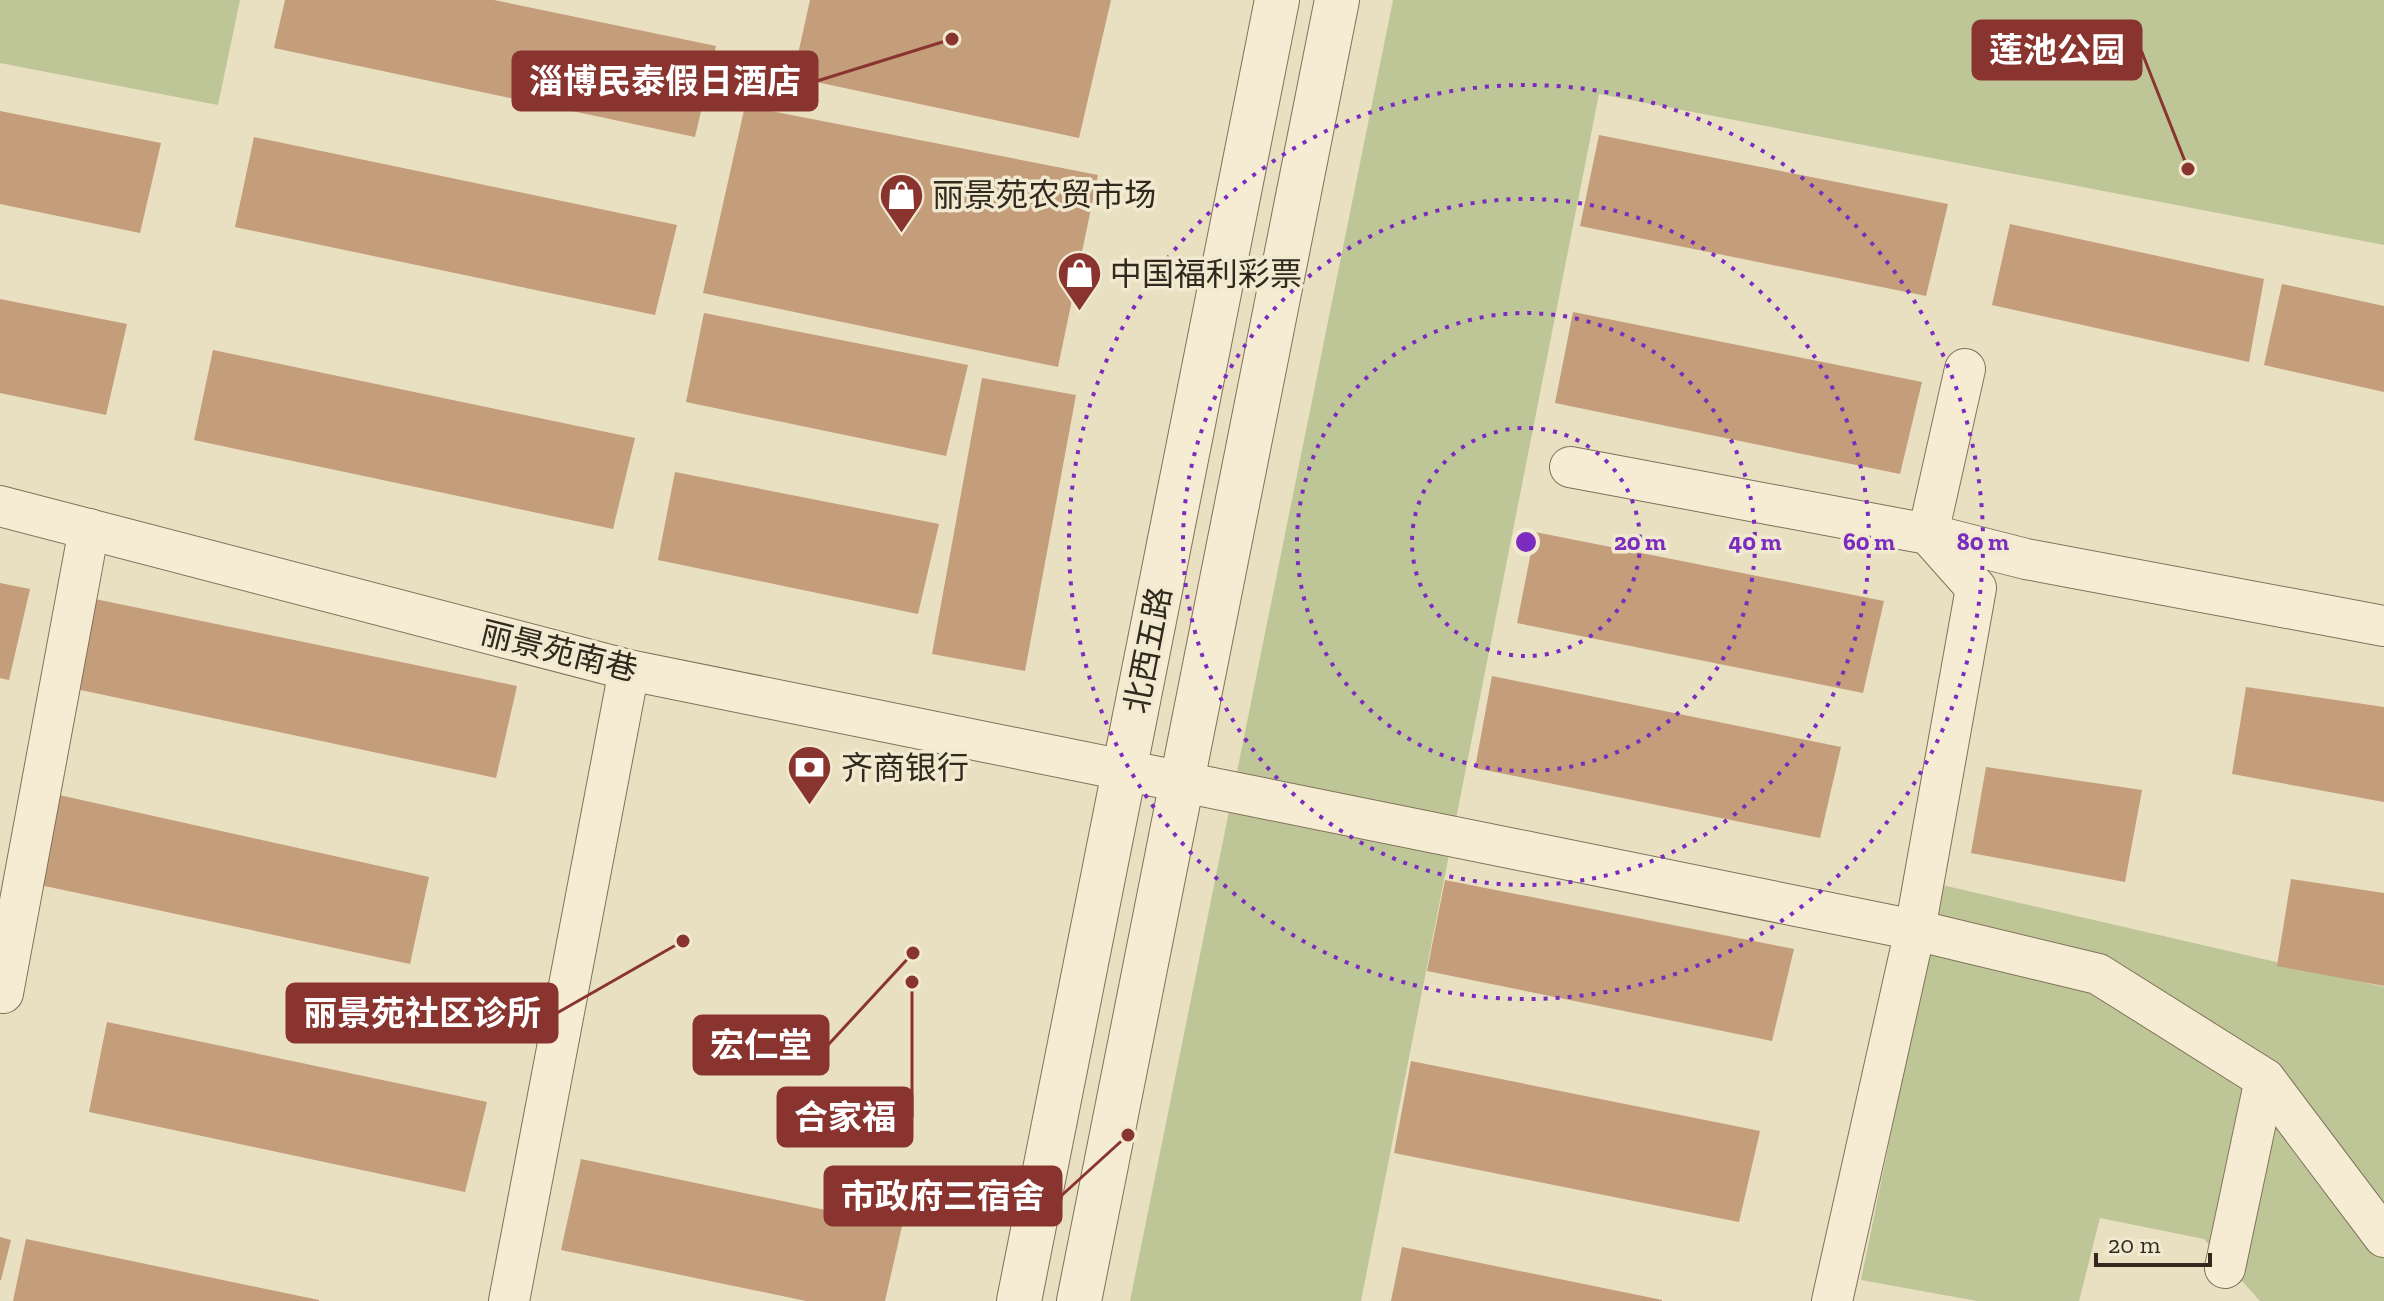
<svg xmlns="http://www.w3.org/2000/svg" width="2384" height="1301" viewBox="0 0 2384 1301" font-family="'Zilla Slab','Noto Sans SC',serif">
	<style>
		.green { fill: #bec697 }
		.building { fill: #c49d7b }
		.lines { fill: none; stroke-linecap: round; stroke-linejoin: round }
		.minor-casing { stroke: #81715b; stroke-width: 42 }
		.tertiary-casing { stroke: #81715b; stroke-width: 46 }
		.minor { stroke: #f5ecd3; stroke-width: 40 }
		.tertiary { stroke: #f5ecd3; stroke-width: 44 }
		.ring { fill: none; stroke: #7b2cbf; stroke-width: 4; stroke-dasharray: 4 8 }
		.labels { text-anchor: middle; stroke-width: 7; stroke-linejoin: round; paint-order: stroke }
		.poi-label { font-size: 32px; fill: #32281d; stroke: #f1e9d0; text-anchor: start }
		.street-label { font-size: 32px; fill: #32281d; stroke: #f1e9d0 }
		.centre { fill: #7b2cbf; stroke: #f1e9d0; stroke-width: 4 }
		.ring-label { font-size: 24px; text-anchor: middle; font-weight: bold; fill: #7b2cbf; stroke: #f1e9d0; stroke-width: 7; stroke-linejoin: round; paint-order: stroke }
		.leader { fill: none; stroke: #8a3430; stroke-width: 3 }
		.callout-dot { fill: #8a3430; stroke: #f1e9d0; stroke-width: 3 }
		.callout { fill: #8a3430; stroke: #8a3430; stroke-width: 3 }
		.callout-label { font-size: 34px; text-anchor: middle; font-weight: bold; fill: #fff }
	</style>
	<rect width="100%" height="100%" fill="#e9dfc1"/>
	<g class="green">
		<polygon points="0,0 240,0 218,105 0,63"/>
		<polygon points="1393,0 2384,0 2384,245 1599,94 1361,1301 1130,1301"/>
		<polygon points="1942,885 2384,987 2384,1301 2260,1301 2204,1239 2100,1218 2079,1301 1977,1301 1861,1280"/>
	</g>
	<g class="building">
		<polygon points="285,0 494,0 716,46 695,137 274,48"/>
		<polygon points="810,0 1111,0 1079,138 793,77"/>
		<polygon points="745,106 1098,175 1058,367 703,293"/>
		<polygon points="0,111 161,143 140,233 0,204"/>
		<polygon points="1599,135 1948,204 1926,296 1580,226"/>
		<polygon points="254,137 677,225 655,315 235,227"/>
		<polygon points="2010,224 2264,279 2249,362 1992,305"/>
		<polygon points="2282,284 2384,306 2384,392 2264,365"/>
		<polygon points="0,299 127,324 106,415 0,393"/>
		<polygon points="1573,312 1922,382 1900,474 1555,403"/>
		<polygon points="704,313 968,365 946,456 686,402"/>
		<polygon points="213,350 635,438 613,529 194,440"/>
		<polygon points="982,378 1076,395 1025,671 932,654"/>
		<polygon points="675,472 939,524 918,614 658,560"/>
		<polygon points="1535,532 1884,601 1863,693 1517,623"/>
		<polygon points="0,583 30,589 9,680 0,678"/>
		<polygon points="95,599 517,686 496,778 76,689"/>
		<polygon points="1492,676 1841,747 1820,838 1475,768"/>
		<polygon points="2246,687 2384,707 2384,802 2232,774"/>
		<polygon points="1986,767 2142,790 2125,882 1971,853"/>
		<polygon points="59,795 429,877 410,964 40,885"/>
		<polygon points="2291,879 2384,893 2384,986 2277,966"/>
		<polygon points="1445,880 1794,949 1772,1041 1427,971"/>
		<polygon points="107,1022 487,1102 465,1192 89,1112"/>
		<polygon points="1411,1061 1760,1131 1739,1222 1394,1153"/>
		<polygon points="581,1159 902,1226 885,1301 806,1301 561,1250"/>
		<polygon points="0,1237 11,1240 1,1280 0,1280"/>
		<polygon points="26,1239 319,1300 319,1301 13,1301"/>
		<polygon points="1402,1247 1662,1300 1662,1301 1391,1301"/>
	</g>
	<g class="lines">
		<defs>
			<g id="minor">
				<polyline points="1965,369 1928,534 2026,559 2384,626"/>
				<polyline points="1570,467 1928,534 1976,588 1915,930 1832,1301"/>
				<polyline points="0,506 629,670 1915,930 2098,974 2265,1079 2384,1237"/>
				<polyline points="0,992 3,993 89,529"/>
				<polyline points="2225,1268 2265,1079"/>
				<polyline points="509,1301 629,670"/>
			</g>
			<g id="tertiary">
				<polyline points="1019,1301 1277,0"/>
				<polyline points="1079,1301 1337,0"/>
			</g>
		</defs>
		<use href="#minor" class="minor-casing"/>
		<use href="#tertiary" class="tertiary-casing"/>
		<use href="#minor" class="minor"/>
		<use href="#tertiary" class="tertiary"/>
	</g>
	<g class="ring">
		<circle cx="1526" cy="542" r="114"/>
		<circle cx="1526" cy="542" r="229"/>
		<circle cx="1526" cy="542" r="343"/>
		<circle cx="1526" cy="542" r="457"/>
	</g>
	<defs>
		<symbol id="shop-pin" viewBox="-11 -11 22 30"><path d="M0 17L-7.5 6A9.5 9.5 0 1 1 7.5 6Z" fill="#8a3430" stroke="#f1e9d0"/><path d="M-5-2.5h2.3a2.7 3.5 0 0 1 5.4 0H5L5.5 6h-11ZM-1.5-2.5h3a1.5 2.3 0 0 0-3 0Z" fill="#fff"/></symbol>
		<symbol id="bank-pin" viewBox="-11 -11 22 30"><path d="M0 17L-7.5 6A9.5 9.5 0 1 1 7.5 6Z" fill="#8a3430" stroke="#f1e9d0"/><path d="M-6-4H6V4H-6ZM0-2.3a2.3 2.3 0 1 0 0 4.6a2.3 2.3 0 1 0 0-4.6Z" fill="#fff"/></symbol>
	</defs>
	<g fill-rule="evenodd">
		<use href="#shop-pin" x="876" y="170" width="51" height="69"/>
		<use href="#shop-pin" x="1054" y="248" width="51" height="69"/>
		<use href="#bank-pin" x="784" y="742" width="51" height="69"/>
	</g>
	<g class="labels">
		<g class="poi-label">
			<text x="932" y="206">丽景苑农贸市场</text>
			<text x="1110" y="285">中国福利彩票</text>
			<text x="841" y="779">齐商银行</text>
		</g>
		<g class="street-label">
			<text transform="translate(1148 650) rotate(-79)" y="11">北西五路</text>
			<text transform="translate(559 651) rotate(14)" y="11">丽景苑南巷</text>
		</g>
	</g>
	<circle cx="1526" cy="542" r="12" class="centre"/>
	<g class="ring-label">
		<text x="1640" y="550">20 m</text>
		<text x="1755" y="550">40 m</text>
		<text x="1869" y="550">60 m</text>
		<text x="1983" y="550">80 m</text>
	</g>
	<path class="leader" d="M2188 169L2141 50M952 39L817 81M683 941L557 1013M913 953L828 1045M912 982L912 1117M1128 1135L1061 1196"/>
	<g class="callout-dot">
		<circle cx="2188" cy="169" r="8"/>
		<circle cx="952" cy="39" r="8"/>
		<circle cx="683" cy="941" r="8"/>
		<circle cx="913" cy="953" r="8"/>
		<circle cx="912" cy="982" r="8"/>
		<circle cx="1128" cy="1135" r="8"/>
	</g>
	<g class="callout">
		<rect x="1973" y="21" width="168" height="58" rx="8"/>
		<rect x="513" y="52" width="304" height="58" rx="8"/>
		<rect x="287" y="984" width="270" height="58" rx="8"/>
		<rect x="694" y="1016" width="134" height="58" rx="8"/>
		<rect x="778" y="1088" width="134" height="58" rx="8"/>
		<rect x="825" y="1167" width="236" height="58" rx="8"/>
	</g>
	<g class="callout-label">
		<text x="2057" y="62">莲池公园</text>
		<text x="665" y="93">淄博民泰假日酒店</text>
		<text x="422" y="1025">丽景苑社区诊所</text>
		<text x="761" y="1057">宏仁堂</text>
		<text x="845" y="1129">合家福</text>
		<text x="943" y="1208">市政府三宿舍</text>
	</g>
	<path d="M2096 1253v12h114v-12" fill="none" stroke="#32281d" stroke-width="4"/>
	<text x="2108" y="1253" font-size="24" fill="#32281d" stroke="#f1e9d0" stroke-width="6" paint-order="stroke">20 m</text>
</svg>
